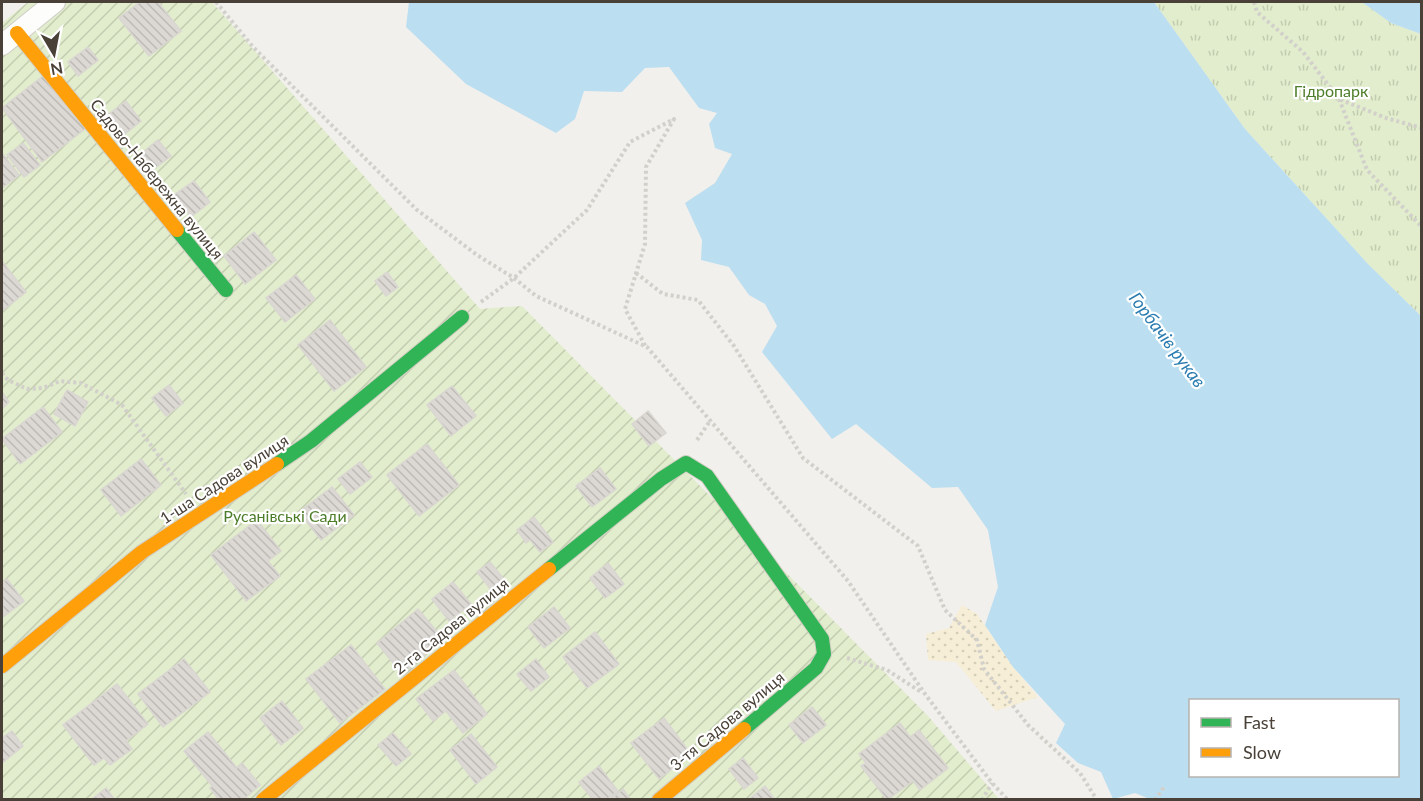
<svg xmlns="http://www.w3.org/2000/svg" width="1423" height="801" viewBox="0 0 1423 801" font-family="Lato,sans-serif">
	<style>
		.sand { fill: url(#sand-dots) }
		.park { fill: url(#park-tufts) }
		.garden { fill: url(#garden-furrows) }
		.water { fill: #bbdef1; fill-rule: evenodd }
		.building { fill: url(#building-back-hatch); stroke: #dad7d2; stroke-width: 1.5 }
		.lines { fill: none; stroke-linecap: round; stroke-linejoin: round }
		.street-casing { stroke: #d0cec9; stroke-width: 22 }
		.fast-casing { stroke: #d2cdc3; stroke-width: 16 }
		.slow-casing { stroke: #d2cdc3; stroke-width: 16 }
		.path { stroke: #d2d0ca; stroke-width: 4; stroke-dasharray: 3 3; stroke-linecap: butt }
		.street { stroke: #fdfdfc; stroke-width: 20 }
		.fast { stroke: #30b455; stroke-width: 14 }
		.slow { stroke: #ff9f0a; stroke-width: 14 }
		.labels { text-anchor: middle; stroke-width: 4.5; stroke-linejoin: round; paint-order: stroke }
		.park-label { font-size: 16px; fill: #4c7d28; stroke: #fff }
		.street-label { font-size: 16px; fill: #494137; stroke: #fff }
		.water-label { font-size: 18px; font-style: italic; fill: #2b7db0; stroke: #fff }
	</style>
	<defs>
		<pattern id="sand-dots" width="8" height="8" patternUnits="userSpaceOnUse" patternTransform="scale(1.5)"><rect width="8" height="8" fill="#f6eed6"/><path d="M2 2h.1M6 6h.1" fill="none" stroke="#d4cdb8" stroke-width="1.8" stroke-linecap="round"/></pattern>
		<pattern id="park-tufts" width="24" height="20" patternUnits="userSpaceOnUse" patternTransform="scale(1.5)"><rect width="24" height="20" fill="#e1edcc"/><path d="M3 7l-1-3M5 7V3M7 7l1-3M15 17l-1-3M17 17v-4M19 17l1-3" fill="none" stroke="#c3ccb0"/></pattern>
		<pattern id="garden-furrows" width="10" height="10" patternUnits="userSpaceOnUse" patternTransform="scale(1.5)"><rect width="10" height="10" fill="#e1edcc"/><path d="M-1 1l2-2M0 10L10 0M9 11l2-2" fill="none" stroke="#c3ccb0"/></pattern>
		<pattern id="building-back-hatch" width="6" height="6" patternUnits="userSpaceOnUse" patternTransform="scale(1.5)"><rect width="6" height="6" fill="#dcd9d4"/><path d="M-1 5l2 2M0 0l6 6M5-1l2 2" fill="none" stroke="#bebbb7"/></pattern>
	</defs>
	<rect width="100%" height="100%" fill="#f2f0ec"/>
	<polygon class="sand" points="962,605 977,614 1013,667 1038,697 996,711 956,662 928,660 926,634 949,628"/>
	<polygon class="park" points="1154,2 1362,2 1391,23 1421,34 1421,316 1368,264 1245,129"/>
	<polygon class="garden" points="28,2 212,2 480,309 522,306 928,716 999,799 2,800 2,23"/>
	<g class="water">
		<path d="M409,2H1154L1245,129L1368,264L1421,316V799L1152,800L1135,793L1113,799L1101,772L1078,763L1056,743L1065,724L1013,667L985,625L998,587L988,530L958,487L932,488L856,424L832,439L762,352L777,326L765,304L749,295L729,267L701,260L702,240L685,203L715,183L732,154L715,148L709,124L717,113L699,108L669,67L645,68L622,92L584,91L575,119L556,133L466,84L406,27ZM1190,700H1398V776H1190Z"/>
		<polygon points="1362,2 1421,2 1421,34 1391,23"/>
	</g>
	<g class="building">
		<polygon points="140,2 158,2 181,31 149,56 119,18"/>
		<polygon points="88,47 98,60 78,76 68,62"/>
		<polygon points="48,72 90,125 42,162 2,108"/>
		<polygon points="126,101 141,121 121,137 105,117"/>
		<polygon points="158,140 171,156 151,171 138,156"/>
		<polygon points="23,143 40,165 24,177 7,155"/>
		<polygon points="2,153 19,175 2,188"/>
		<polygon points="194,181 210,202 191,217 174,195"/>
		<polygon points="254,232 276,260 245,284 224,256"/>
		<polygon points="2,261 26,292 2,311"/>
		<polygon points="387,272 398,287 386,296 375,281"/>
		<polygon points="296,275 315,299 285,322 266,298"/>
		<polygon points="330,320 366,367 334,391 298,345"/>
		<polygon points="169,385 183,403 166,416 152,398"/>
		<polygon points="452,386 476,416 451,436 427,405"/>
		<polygon points="67,390 88,402 75,426 54,414"/>
		<polygon points="2,392 9,402 2,409"/>
		<polygon points="43,407 62,432 20,464 2,439"/>
		<polygon points="648,411 666,433 649,446 632,424"/>
		<polygon points="427,444 459,485 419,516 387,475"/>
		<polygon points="141,459 161,485 121,516 101,490"/>
		<polygon points="360,462 372,477 350,494 338,479"/>
		<polygon points="600,468 616,489 592,507 576,486"/>
		<polygon points="332,487 354,515 321,540 299,512"/>
		<polygon points="534,517 553,542 540,552 530,540 526,543 517,530"/>
		<polygon points="257,520 281,551 268,561 280,576 246,601 211,555"/>
		<polygon points="490,562 508,584 495,595 477,572"/>
		<polygon points="608,563 624,584 605,598 590,578"/>
		<polygon points="7,579 24,601 3,617 2,583"/>
		<polygon points="453,582 471,604 449,621 432,599"/>
		<polygon points="554,607 570,628 544,648 528,627"/>
		<polygon points="418,609 444,640 402,674 377,643"/>
		<polygon points="595,632 619,664 587,688 563,657"/>
		<polygon points="351,645 385,689 340,723 306,679"/>
		<polygon points="184,659 210,692 163,727 138,694"/>
		<polygon points="536,659 549,677 531,691 517,674"/>
		<polygon points="454,670 487,714 463,733 446,711 433,721 416,699"/>
		<polygon points="117,684 148,724 126,741 132,749 110,765 104,758 94,765 63,725"/>
		<polygon points="282,701 303,728 281,745 260,718"/>
		<polygon points="812,707 826,725 803,743 789,725"/>
		<polygon points="664,718 691,754 659,779 631,743"/>
		<polygon points="900,723 910,737 919,730 948,768 920,790 913,781 887,800 861,766 866,763 859,754"/>
		<polygon points="12,731 23,746 2,763 2,738"/>
		<polygon points="208,732 237,768 242,763 260,785 243,800 219,800 210,788 212,786 184,751"/>
		<polygon points="393,733 411,754 396,766 378,745"/>
		<polygon points="471,734 497,767 476,784 450,750"/>
		<polygon points="743,758 758,778 744,789 729,769"/>
		<polygon points="599,766 618,791 606,800 593,800 579,782"/>
		<polygon points="765,786 775,800 748,800"/>
		<polygon points="106,788 115,800 91,800"/>
		<polygon points="623,789 631,800 609,800"/>
	</g>
	<g class="lines">
		<defs>
			<polyline id="street" points="2,45 55,2"/>
			<g id="fast">
				<polyline points="177,230 226,290"/>
				<polyline points="277,464 311,441 462,317"/>
				<polyline points="549,569 661,479 686,463 707,476 822,639 824,654 816,668 744,729"/>
			</g>
			<g id="slow">
				<polyline points="17,33 177,230"/>
				<polyline points="2,666 142,552 277,464"/>
				<polyline points="263,800 549,569"/>
				<polyline points="659,800 744,729"/>
			</g>
		</defs>
		<use href="#street" class="street-casing"/>
		<use href="#fast" class="fast-casing"/>
		<use href="#slow" class="slow-casing"/>
		<g class="path">
			<polyline points="216,2 253,47 417,210 477,255 514,278 536,296 647,347 848,581 925,694 992,783 1008,800"/>
			<polyline points="1254,2 1257,12 1303,52 1339,99 1386,118 1422,128"/>
			<polyline points="1339,99 1367,170 1422,227"/>
			<polyline points="636,273 663,294 698,300 734,346 803,458 918,546 945,610 977,640 984,669 1028,725 1080,773 1097,800"/>
			<polyline points="481,302 514,278 587,210 630,142 674,119 646,167 645,244 625,309 646,347"/>
			<polyline points="2,373 8,380 27,389 43,388 60,381 81,383 122,405 186,494"/>
			<polyline points="697,440 710,421"/>
			<polyline points="847,658 887,670 921,692"/>
			<polyline points="982,800 992,783"/>
			<polyline points="1155,800 1164,787"/>
		</g>
		<use href="#street" class="street"/>
		<use href="#fast" class="fast"/>
		<use href="#slow" class="slow"/>
	</g>
	<g class="labels">
		<g class="park-label">
			<text x="1331" y="97">Гідропарк</text>
			<text x="285" y="522">Русанівські Сади</text>
		</g>
		<g class="street-label">
			<text transform="translate(157 179) rotate(51)" y="6">Садово-Набережна вулиця</text>
			<text transform="translate(224 479) rotate(-33)" y="6">1-ша Садова вулиця</text>
			<text transform="translate(451 626) rotate(-39)" y="6">2-га Садова вулиця</text>
			<text transform="translate(727 721) rotate(-40)" y="6">3-тя Садова вулиця</text>
		</g>
		<g class="water-label">
			<text transform="translate(1167 340) rotate(53)" y="6">Горбачів рукав</text>
		</g>
	</g>
	<rect width="1423" height="801" fill="none" stroke="#494137" stroke-width="6"/>
	<rect x="1189" y="699" width="210" height="78" fill="#ffffff" stroke="#b6b3af" stroke-width="1.5"/>
	<rect x="1201" y="718" width="30" height="9" fill="#30b455" stroke="#b6b3af" stroke-width="1.5"/>
	<text x="1243" y="729" font-size="18" fill="#494137">Fast</text>
	<rect x="1201" y="748" width="30" height="9" fill="#ff9f0a" stroke="#b6b3af" stroke-width="1.5"/>
	<text x="1243" y="759" font-size="18" fill="#494137">Slow</text>
	<g transform="translate(54 54) rotate(170)" stroke="#ffffff" stroke-width="4.5" paint-order="stroke">
	<path d="M0-4.5L10 22L0 15L-10 22Z" fill="#494137"/>
	<text y="-9" font-size="16" font-weight="bold" text-anchor="middle" fill="#494137">N</text>
	</g>
</svg>
